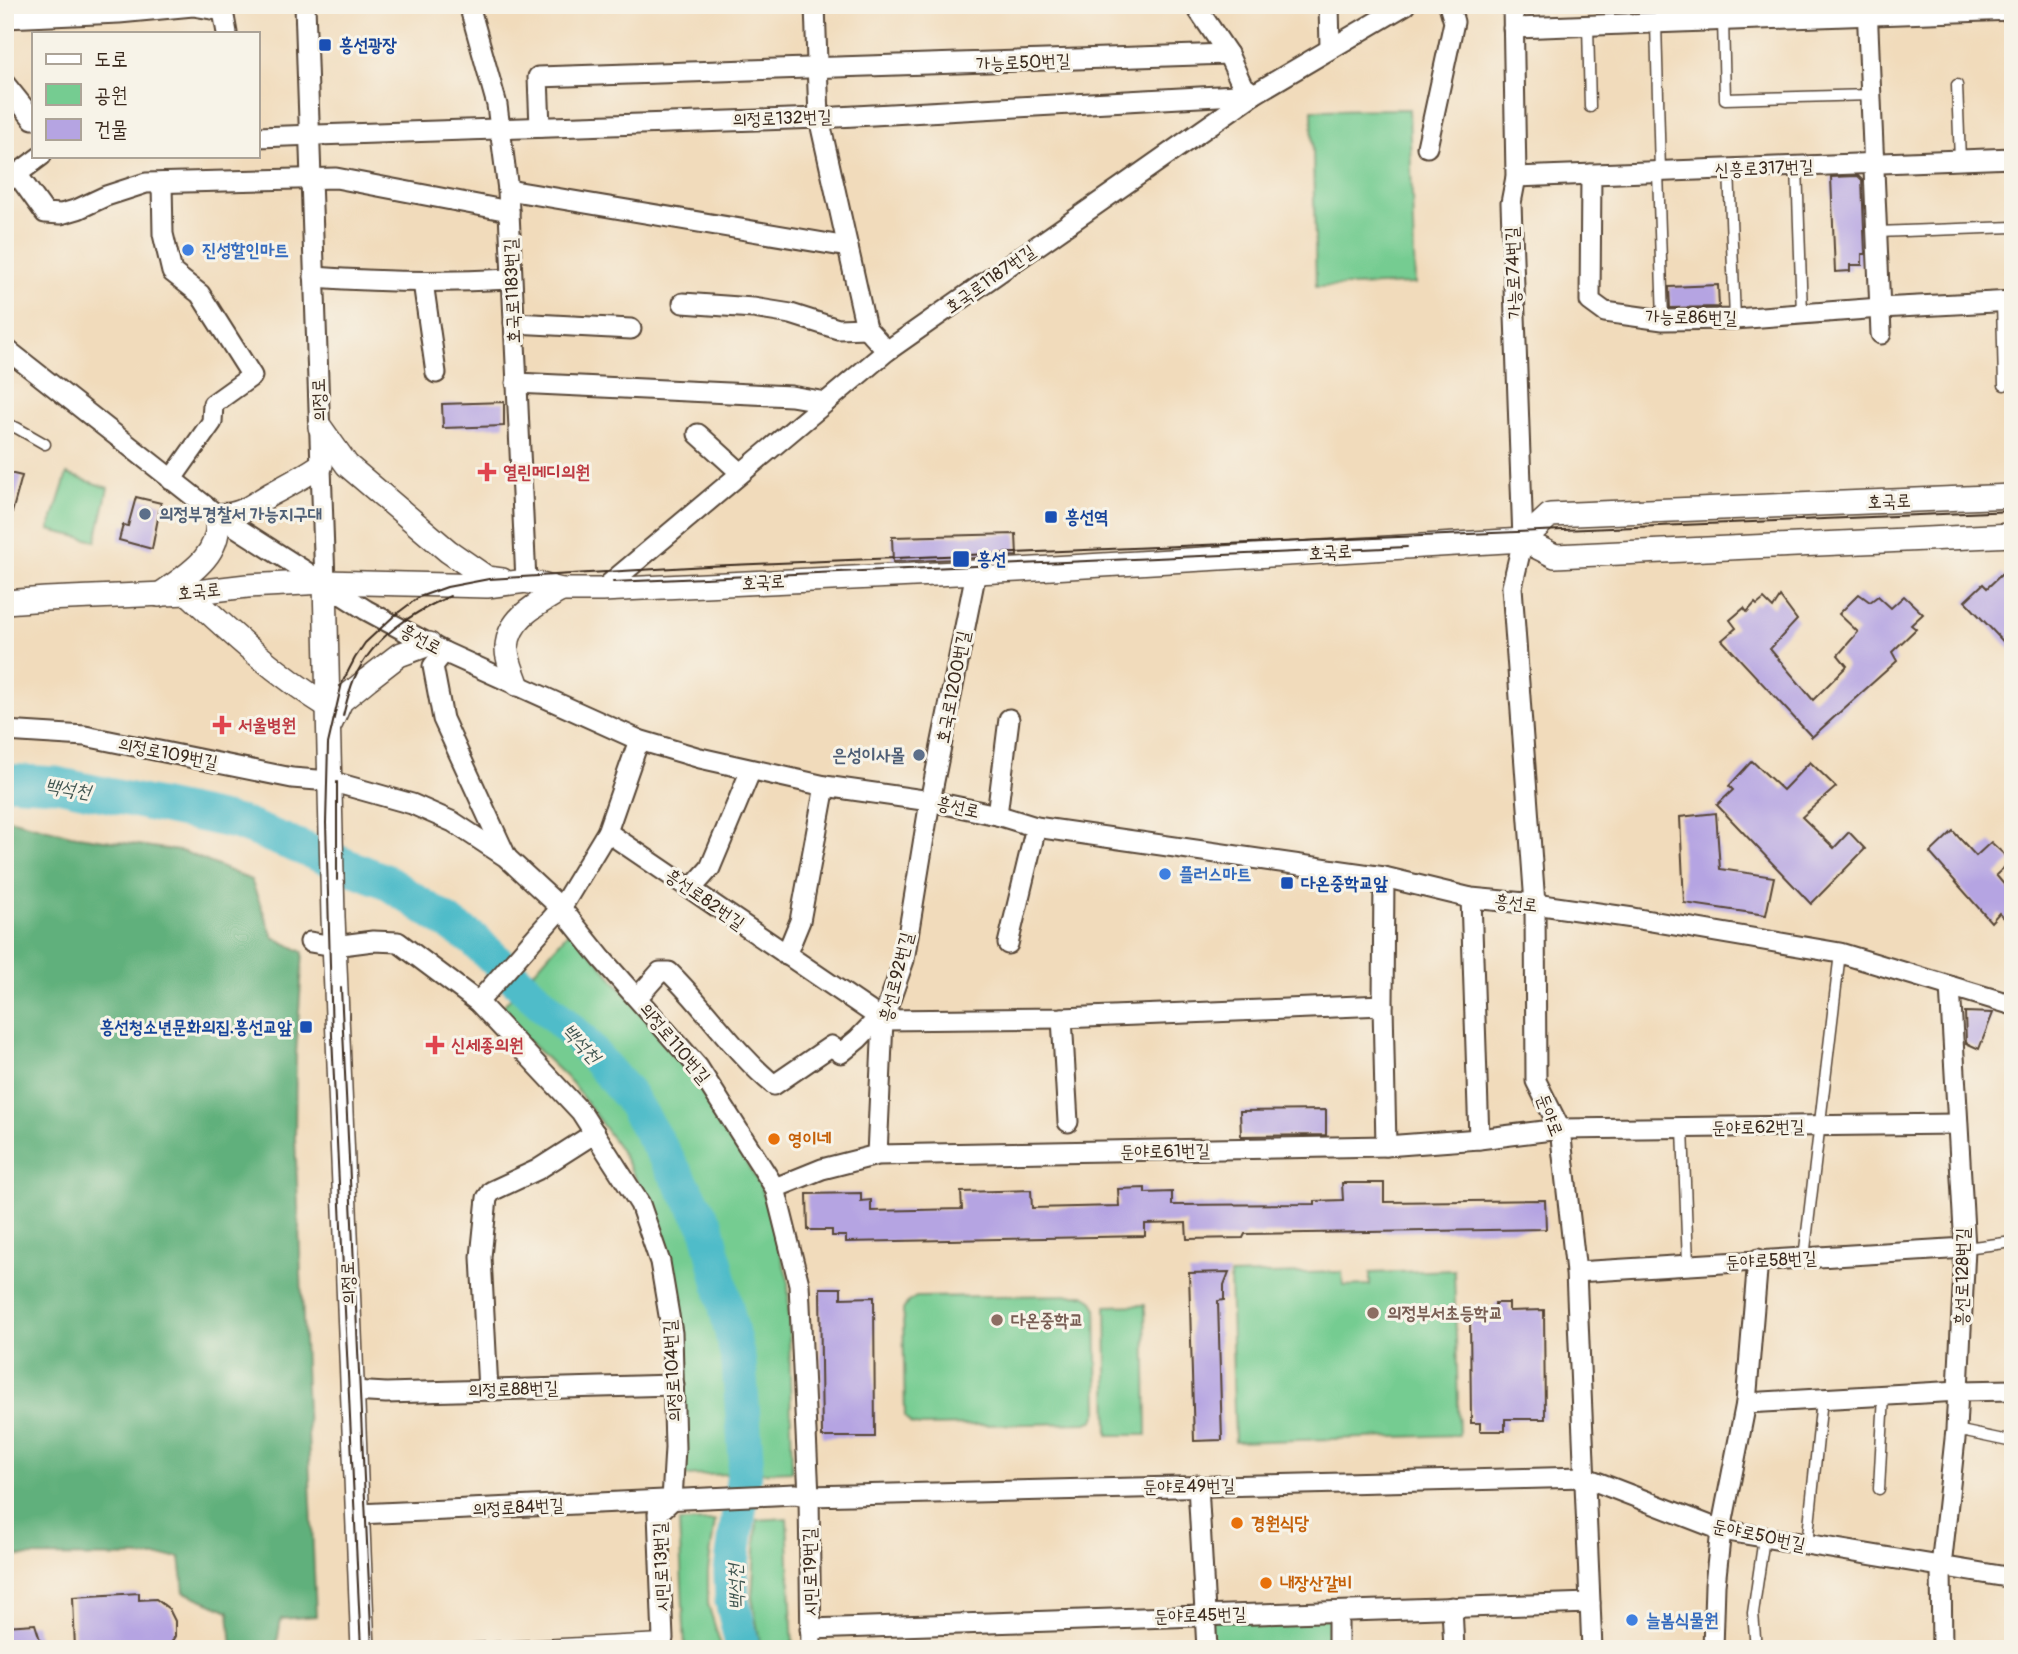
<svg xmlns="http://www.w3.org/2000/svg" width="2018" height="1654" viewBox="0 0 2018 1654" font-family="Pangolin,'Poor Story',sans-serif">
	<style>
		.green { fill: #75cc91; stroke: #587b58; stroke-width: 2 }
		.forest { fill: #60b07b; stroke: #4e6d4c; stroke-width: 2 }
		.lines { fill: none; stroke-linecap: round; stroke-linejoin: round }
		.river { stroke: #4fbcc9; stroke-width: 35 }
		.building { fill: #b5a4e2 }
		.service-casing { stroke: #564536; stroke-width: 13 }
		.minor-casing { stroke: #564536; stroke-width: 23 }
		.tertiary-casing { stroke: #564536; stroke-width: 26 }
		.service { stroke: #fff; stroke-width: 10 }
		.minor { stroke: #fff; stroke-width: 19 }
		.tertiary { stroke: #fff; stroke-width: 23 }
		.tram { stroke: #3b2a1e; stroke-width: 2 }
		.transit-dot { fill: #1a4fb4; stroke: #f7f3e8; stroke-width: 2.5 }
		.shop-dot { fill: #3f7fe0; stroke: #f7f3e8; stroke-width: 2.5 }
		.health-dot { fill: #e0444e; stroke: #f7f3e8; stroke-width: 2.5 }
		.service-dot { fill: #5c6f8a; stroke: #f7f3e8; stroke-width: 2.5 }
		.food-dot { fill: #e8710a; stroke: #f7f3e8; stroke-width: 2.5 }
		.education-dot { fill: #8d6e63; stroke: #f7f3e8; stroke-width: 2.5 }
		.labels { text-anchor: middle; stroke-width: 6; stroke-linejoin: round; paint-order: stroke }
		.transit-label { font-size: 18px; font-weight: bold; fill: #164399; stroke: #f7f3e8; text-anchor: start }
		.street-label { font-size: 18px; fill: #3b2a1e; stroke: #f7f3e8 }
		.shop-label { font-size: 18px; font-weight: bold; fill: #366cbe; stroke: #f7f3e8; text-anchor: start }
		.health-label { font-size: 18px; font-weight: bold; fill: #be3a42; stroke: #f7f3e8; text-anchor: start }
		.service-label { font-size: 18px; font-weight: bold; fill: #4e5e75; stroke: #f7f3e8; text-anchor: start }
		.food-label { font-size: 18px; font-weight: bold; fill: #c56008; stroke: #f7f3e8; text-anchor: start }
		.education-label { font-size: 18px; font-weight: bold; fill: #785e54; stroke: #f7f3e8; text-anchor: start }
		.water-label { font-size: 19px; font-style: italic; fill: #415651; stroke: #f7f3e8 }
	</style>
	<rect width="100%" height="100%" fill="#f7f3e8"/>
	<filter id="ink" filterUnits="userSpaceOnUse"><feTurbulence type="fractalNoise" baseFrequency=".0143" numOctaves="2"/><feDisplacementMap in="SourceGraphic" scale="14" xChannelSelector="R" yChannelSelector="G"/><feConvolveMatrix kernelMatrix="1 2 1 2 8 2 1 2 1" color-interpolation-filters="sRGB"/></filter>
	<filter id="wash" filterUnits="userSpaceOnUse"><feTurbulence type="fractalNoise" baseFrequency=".00686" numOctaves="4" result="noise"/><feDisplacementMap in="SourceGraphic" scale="28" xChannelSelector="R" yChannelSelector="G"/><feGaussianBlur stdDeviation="1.57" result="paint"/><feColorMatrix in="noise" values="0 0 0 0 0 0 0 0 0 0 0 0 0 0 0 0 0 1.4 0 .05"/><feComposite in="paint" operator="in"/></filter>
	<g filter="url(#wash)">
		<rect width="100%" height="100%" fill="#f1dbbb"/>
		<g class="green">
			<polygon points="1409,109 1415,284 1316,287 1312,110"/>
			<polygon points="67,474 108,488 96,541 49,530"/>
			<polygon points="571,929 689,1068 761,1187 788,1279 792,1471 685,1476 673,1284 653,1211 619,1148 572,1083 498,1012"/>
			<polygon points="1454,1270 1459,1435 1235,1442 1230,1275 1342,1272 1343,1286 1370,1285 1370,1273"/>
			<polygon points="1084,1295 1092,1300 1096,1307 1098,1411 1094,1420 1087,1423 920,1426 911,1424 905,1417 903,1310 908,1302 916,1297"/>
			<polygon points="1145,1305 1147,1435 1108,1435 1106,1306"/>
			<polygon points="787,1518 793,1649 761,1649 752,1598 757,1520"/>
			<polygon points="715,1521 708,1571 708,1604 722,1649 685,1649 679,1522"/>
			<polygon points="1338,1612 1338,1649 1207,1649 1205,1614"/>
		</g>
		<polygon class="forest" points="5,818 71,835 185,852 251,880 273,937 303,952 296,1055 295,1137 316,1616 281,1619 276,1649 232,1649 229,1611 184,1592 180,1557 5,1556"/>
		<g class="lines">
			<polyline class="river" points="5,781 57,784 239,823 385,881 473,939 579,1038 629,1096 707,1226 739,1363 746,1458 731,1572 732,1600 743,1649"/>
		</g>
		<g id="blocks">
			<g class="building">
				<polygon points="1858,176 1862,180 1865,254 1862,254 1862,265 1850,265 1850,271 1835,272 1831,177"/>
				<polygon points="1718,285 1719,307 1670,308 1669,287"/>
				<polygon points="504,402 504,426 443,428 442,404"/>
				<polygon points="5,472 22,476 10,520 5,519"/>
				<polygon points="136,497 161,503 152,549 119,540 123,525 128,526"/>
				<polygon points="1016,534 1017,556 893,562 892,537"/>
				<polygon points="2002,574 2013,586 2013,652 1965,601 1983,584 1987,588"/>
				<polygon points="1859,594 1870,602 1878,596 1891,608 1904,596 1923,614 1911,625 1916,629 1892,652 1897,661 1812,737 1722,640 1736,628 1730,620 1744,608 1747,612 1755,603 1757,605 1764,599 1773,608 1780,597 1797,620 1770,649 1813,700 1847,666 1838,655 1858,632 1839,614"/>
				<polygon points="1752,761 1783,790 1810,762 1836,787 1802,817 1834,848 1849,832 1865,849 1811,904 1717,805 1733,790 1729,786"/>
				<polygon points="1716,813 1720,869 1774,877 1766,915 1684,903 1680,817"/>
				<polygon points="1953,831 1976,856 1991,842 2011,861 1996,875 2013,895 2013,927 1999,913 1991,922 1930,853"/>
				<polygon points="1965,1012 1993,1013 1979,1049 1966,1043"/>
				<polygon points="1326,1110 1326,1135 1241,1136 1240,1111"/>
				<polygon points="1342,1183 1384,1183 1384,1202 1545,1200 1546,1229 1245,1234 1243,1238 1187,1239 1186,1223 1145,1224 1145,1236 846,1242 846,1236 832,1236 832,1230 808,1230 807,1194 861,1193 861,1201 871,1200 871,1211 962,1209 961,1192 1031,1190 1032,1208 1119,1206 1118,1189 1145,1188 1145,1193 1172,1192 1172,1205 1315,1204 1315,1201 1343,1200"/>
				<polygon points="1229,1272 1224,1285 1224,1300 1218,1301 1222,1440 1194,1441 1189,1273"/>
				<polygon points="820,1288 841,1288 841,1298 874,1297 875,1437 822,1437"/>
				<polygon points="1495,1303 1509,1303 1509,1311 1544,1310 1545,1419 1505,1419 1505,1431 1480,1431 1480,1423 1471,1423 1470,1311 1495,1311"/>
				<polygon points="139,1593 139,1600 156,1599 169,1609 175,1621 175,1636 168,1649 75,1649 73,1597"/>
				<polygon points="35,1624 43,1649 5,1649 5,1626"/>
			</g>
		</g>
	</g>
	<g filter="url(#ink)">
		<use href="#blocks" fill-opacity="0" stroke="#564536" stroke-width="2"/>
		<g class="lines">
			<defs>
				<g id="service">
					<polyline points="1706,5 1706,21"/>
					<polyline points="1723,20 1725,99 1871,95"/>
					<polyline points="1656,23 1660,172"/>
					<polyline points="1588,25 1590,107"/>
					<polyline points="1957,85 1960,160"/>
					<polyline points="1797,166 1802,314"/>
					<polyline points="1729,169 1735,319"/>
					<polyline points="1658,172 1663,320"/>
					<polyline points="1877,232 2013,227"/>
					<polyline points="2002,302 2004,385"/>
					<polyline points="5,424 17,428 45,444"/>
					<polyline points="1683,1128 1688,1264"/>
					<polyline points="1965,1248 2013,1242"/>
					<polyline points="1804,1258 1840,953"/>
					<polyline points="1956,1430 2013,1442"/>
					<polyline points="1879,1489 1884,1395"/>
					<polyline points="1807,1545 1822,1399"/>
					<polyline points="460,1649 663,1639"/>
					<polyline points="1756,1649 1753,1613 1764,1538"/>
				</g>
				<g id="minor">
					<polyline points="305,5 325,582"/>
					<polyline points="469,5 497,105 508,190 526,581"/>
					<polyline points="815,5 819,118 866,328 887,351"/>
					<polyline points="1195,5 1228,54 1242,85 1254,94"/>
					<polyline points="1329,5 1330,47"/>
					<polyline points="1513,5 1516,177 1511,203 1523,540 1512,587 1535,904 1536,1081 1560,1129 1576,1272 1592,1649"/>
					<polyline points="1867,5 1881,334"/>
					<polyline points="5,18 119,13 193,6 223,11 227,33"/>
					<polyline points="1513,28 2013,10"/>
					<polyline points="5,84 33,119"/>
					<polyline points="540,127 538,77 1228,54"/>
					<polyline points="257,137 819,118 1254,94"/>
					<polyline points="1427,147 1454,22 1449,5"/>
					<polyline points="17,174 45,213 61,214 78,209 106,196 146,183 336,178 509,211"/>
					<polyline points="1591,174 1590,301 1605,312 1663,320 1735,319 1880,308 2013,301"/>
					<polyline points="1516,177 2013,158"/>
					<polyline points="5,183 41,156"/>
					<polyline points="162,183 163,234 172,272 200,294 252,376 213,404 212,422 171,480"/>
					<polyline points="508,190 848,247"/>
					<path d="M314,277C380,282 445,283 511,279"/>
					<polyline points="423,282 436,373"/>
					<polyline points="683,303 753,308 791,314 838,329 866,328"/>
					<polyline points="514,323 631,329"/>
					<polyline points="5,348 217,515 366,610 444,652 639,740 700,758 825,786 930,801 997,815 1036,827 1384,877 1471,898 1535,904 1633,918 1840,953 2013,1005"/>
					<polyline points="516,383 791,396 826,402"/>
					<polyline points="698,434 741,473"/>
					<polyline points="602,590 887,351 1254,94 1405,5"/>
					<polyline points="444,652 433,666 443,719 506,856"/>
					<polyline points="5,731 85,736 292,778 330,781 412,804 453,822 506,857 561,908 602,959 698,1067 775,1188 799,1284 809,1496 811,1649"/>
					<polyline points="997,815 1009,719"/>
					<polyline points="607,832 883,1020 1062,1018 1383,1005"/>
					<polyline points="1384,877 1383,1005 1386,1146"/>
					<polyline points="691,889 710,868 751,770"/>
					<polyline points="1471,898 1479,1139"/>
					<polyline points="310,942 334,946 373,941 398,942 478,1002 581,1112 640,1204 660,1262 672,1333 675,1448 672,1500 658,1513 663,1639"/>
					<polyline points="1008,944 1036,827"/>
					<polyline points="786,955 800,921 825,786"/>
					<path d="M637,998L660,972H669C706,1008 734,1052 774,1085L831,1046L841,1053L858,1039L878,1018"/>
					<polyline points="478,1002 561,908 607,832 639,740"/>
					<polyline points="1062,1018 1068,1122"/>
					<polyline points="877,1155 883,1020 904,960 930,801 976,572"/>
					<polyline points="775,1188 822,1169 877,1155 1386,1146 1479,1139 1560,1129 1957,1124"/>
					<polyline points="1576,1272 1965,1248"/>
					<polyline points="488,1390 481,1257 487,1198 492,1191 537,1170 595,1133"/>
					<polyline points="353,1391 386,1393 674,1385"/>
					<polyline points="1746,1403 1959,1391 2013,1390"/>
					<polyline points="1198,1485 1207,1649"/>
					<polyline points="358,1514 795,1494 809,1496 1584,1477 1721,1530 2013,1578"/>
					<polyline points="1452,1607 1454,1649"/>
					<polyline points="1338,1612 1338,1649"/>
					<polyline points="810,1629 1590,1603"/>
					<polyline points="1713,1649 1715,1585 1721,1530 1746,1403 1758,1259"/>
					<polyline points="1942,1649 1941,1567 1956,1430 1965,1248 1950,986"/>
				</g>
				<g id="tertiary">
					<polyline points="320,427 347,465 448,551 487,578 502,580"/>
					<polyline points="1523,540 1550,515 2013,496"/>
					<polyline points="325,582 333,917 363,1649"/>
					<path d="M188,593C233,635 276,674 329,707"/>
					<path d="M159,595C189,574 223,555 217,515C244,516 251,505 273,493C290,484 305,476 321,465"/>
					<polyline points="5,602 46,599 188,593 247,586 325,582 487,586 526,581 561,590 602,590 1018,570 1523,540 1555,556 2013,535"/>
					<path d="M517,684C514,674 506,658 507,647C509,617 538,604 561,590"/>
					<polyline points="331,723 341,701 368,679 399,655 429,644"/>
				</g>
			</defs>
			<use href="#service" class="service-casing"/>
			<use href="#minor" class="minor-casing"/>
			<use href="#tertiary" class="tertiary-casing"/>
			<use href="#service" class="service"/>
			<use href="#minor" class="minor"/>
			<use href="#tertiary" class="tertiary"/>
			<g class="tram">
				<polyline points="613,582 1407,547"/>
				<path d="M343,716C346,704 349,691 354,679C373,637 410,614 450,596"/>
				<polyline points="337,782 337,880"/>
				<polyline points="341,988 372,1649"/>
				<polyline points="361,1649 332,1036 326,823 328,744 342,683 355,658 365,643 395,615 419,597 447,587 489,579 707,566 2013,511"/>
			</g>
		</g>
	</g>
	<g class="transit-dot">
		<rect x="318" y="38" width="14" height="14" rx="3.5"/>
		<rect x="1044" y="510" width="14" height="14" rx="3.5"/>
		<rect x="952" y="550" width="18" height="18" rx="3.5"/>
		<rect x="1280" y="876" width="14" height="14" rx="3.5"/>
		<rect x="299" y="1020" width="14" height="14" rx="3.5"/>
	</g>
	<g class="shop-dot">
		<circle cx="188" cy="250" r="7"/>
		<circle cx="1165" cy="874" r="7"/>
		<circle cx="1632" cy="1620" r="7"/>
	</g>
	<g class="health-dot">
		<path d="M483.5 461.5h7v7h7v7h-7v7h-7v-7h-7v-7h7z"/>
		<path d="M218.5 714.5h7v7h7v7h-7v7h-7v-7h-7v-7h7z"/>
		<path d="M431.5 1034.5h7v7h7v7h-7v7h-7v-7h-7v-7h7z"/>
	</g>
	<g class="service-dot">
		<circle cx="145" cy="514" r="7"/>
		<circle cx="919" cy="755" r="7"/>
	</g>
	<g class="food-dot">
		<circle cx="774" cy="1139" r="7"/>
		<circle cx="1237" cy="1523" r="7"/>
		<circle cx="1266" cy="1583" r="7"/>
	</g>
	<g class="education-dot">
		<circle cx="1373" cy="1313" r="7"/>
		<circle cx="997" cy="1320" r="7"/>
	</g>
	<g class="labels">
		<g class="transit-label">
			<text x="339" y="51">흥선광장</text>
			<text x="1065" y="523">흥선역</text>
			<text x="977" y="565">흥선</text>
			<text x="1301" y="889">다온중학교앞</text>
			<text x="292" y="1033" text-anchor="end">흥선청소년문화의집.흥선교앞</text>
		</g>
		<g class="street-label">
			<text transform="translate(1023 62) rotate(-2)" y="6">가능로50번길</text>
			<text transform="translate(782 118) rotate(-2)" y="6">의정로132번길</text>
			<text transform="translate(1764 168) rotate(-2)" y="6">신흥로317번길</text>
			<text transform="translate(1513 273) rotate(-92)" y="6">가능로74번길</text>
			<text transform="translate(990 279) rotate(-35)" y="6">호국로1187번길</text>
			<text transform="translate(512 291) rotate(-92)" y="6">호국로1183번길</text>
			<text transform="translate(1691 317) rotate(1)" y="6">가능로86번길</text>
			<text transform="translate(319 400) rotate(-92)" y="6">의정로</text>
			<text transform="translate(1889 501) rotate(-2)" y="6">호국로</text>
			<text transform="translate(1330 552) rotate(-3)" y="6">호국로</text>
			<text transform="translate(763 582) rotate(-3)" y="6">호국로</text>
			<text transform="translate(199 591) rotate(-6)" y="6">호국로</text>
			<text transform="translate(421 639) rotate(28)" y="6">흥선로</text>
			<text transform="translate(953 687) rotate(-79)" y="6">호국로1200번길</text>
			<text transform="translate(168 753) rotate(11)" y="6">의정로109번길</text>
			<text transform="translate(958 807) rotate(12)" y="6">흥선로</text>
			<text transform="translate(705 899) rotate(35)" y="6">흥선로82번길</text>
			<text transform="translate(1516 903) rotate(6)" y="6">흥선로</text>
			<text transform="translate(896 977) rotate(-76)" y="6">흥선로92번길</text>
			<text transform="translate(675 1043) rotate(50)" y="6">의정로110번길</text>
			<text transform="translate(1550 1115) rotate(69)" y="6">둔야로</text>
			<text transform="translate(1758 1127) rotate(-1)" y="6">둔야로62번길</text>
			<text transform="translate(1165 1151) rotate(-1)" y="6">둔야로61번길</text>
			<text transform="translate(1771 1260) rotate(-3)" y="6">둔야로58번길</text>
			<text transform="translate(1962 1277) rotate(-89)" y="6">흥선로128번길</text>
			<text transform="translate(348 1283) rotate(-92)" y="6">의정로</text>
			<text transform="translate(672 1371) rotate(-93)" y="6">의정로104번길</text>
			<text transform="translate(513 1389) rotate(-2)" y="6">의정로88번길</text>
			<text transform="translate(1189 1486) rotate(-1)" y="6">둔야로49번길</text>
			<text transform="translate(518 1507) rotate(-3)" y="6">의정로84번길</text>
			<text transform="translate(1759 1535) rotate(12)" y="6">둔야로50번길</text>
			<text transform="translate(661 1567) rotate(-92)" y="6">시민로13번길</text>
			<text transform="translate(810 1572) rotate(-91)" y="6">시민로19번길</text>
			<text transform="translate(1200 1615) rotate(-2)" y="6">둔야로45번길</text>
		</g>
		<g class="shop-label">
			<text x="202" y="256">진성할인마트</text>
			<text x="1179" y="880">플러스마트</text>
			<text x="1646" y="1626">늘봄식물원</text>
		</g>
		<g class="health-label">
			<text x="503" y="478">열린메디의원</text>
			<text x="238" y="731">서울병원</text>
			<text x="451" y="1051">신세종의원</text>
		</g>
		<g class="service-label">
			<text x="159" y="520">의정부경찰서 가능지구대</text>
			<text x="905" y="761" text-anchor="end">은성이사몰</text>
		</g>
		<g class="food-label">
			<text x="788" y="1145">영이네</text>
			<text x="1251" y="1529">경원식당</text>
			<text x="1280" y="1589">내장산갈비</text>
		</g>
		<g class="education-label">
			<text x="1387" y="1319">의정부서초등학교</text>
			<text x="1011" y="1326">다온중학교</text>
		</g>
		<g class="water-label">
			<text transform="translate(68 788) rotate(9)" y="7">백석천</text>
			<text transform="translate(582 1043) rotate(47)" y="7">백석천</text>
			<text transform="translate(735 1587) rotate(-92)" y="7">백석천</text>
		</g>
	</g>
	<rect width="2018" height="1654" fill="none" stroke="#f7f3e8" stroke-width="28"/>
	<rect x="32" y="32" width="228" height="126" fill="#f7f3e8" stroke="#aca397" stroke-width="2"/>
	<rect x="46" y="54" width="35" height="10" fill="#ffffff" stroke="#aca397" stroke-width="2"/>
	<text x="94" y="66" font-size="21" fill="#3b2a1e">도로</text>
	<rect x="46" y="84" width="35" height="21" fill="#75cc91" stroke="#aca397" stroke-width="2"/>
	<text x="94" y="102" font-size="21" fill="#3b2a1e">공원</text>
	<rect x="46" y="119" width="35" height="21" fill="#b5a4e2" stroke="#aca397" stroke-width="2"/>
	<text x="94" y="136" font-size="21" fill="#3b2a1e">건물</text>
</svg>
